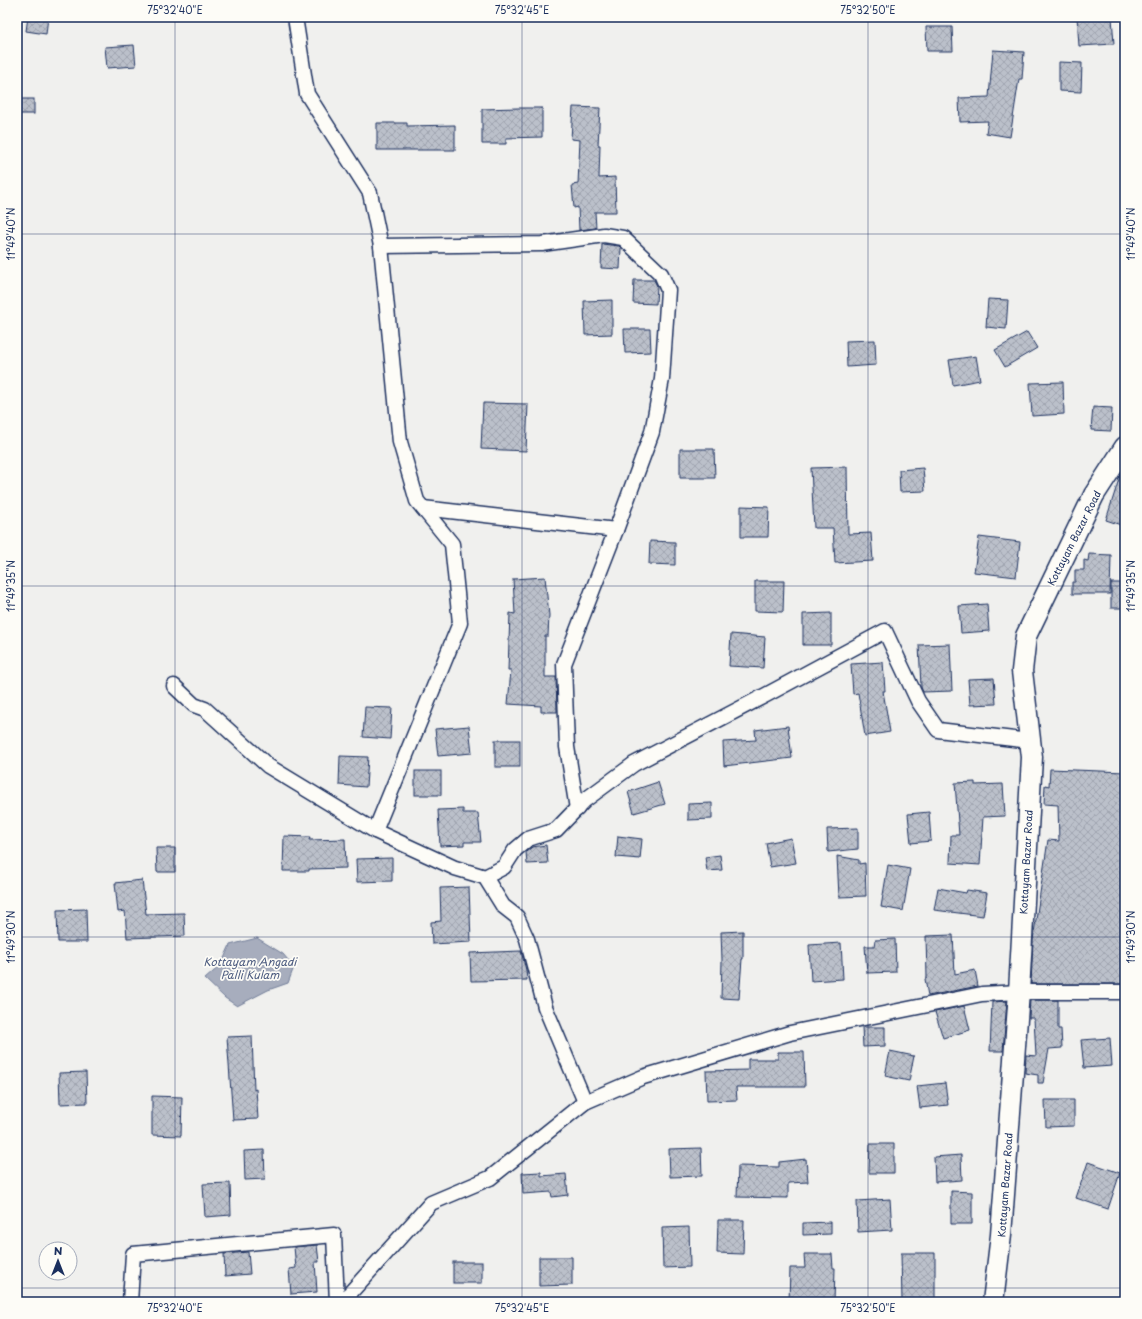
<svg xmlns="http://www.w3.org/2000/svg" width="1142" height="1319" viewBox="0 0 1142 1319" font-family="'Playpen Sans',sans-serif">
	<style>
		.water { fill: #a7adbd; stroke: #6f7b97 }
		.building { fill: url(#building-cross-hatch); stroke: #1b2f5e }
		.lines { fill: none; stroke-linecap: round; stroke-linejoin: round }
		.minor-casing { stroke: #1b2f5e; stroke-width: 17 }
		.secondary-casing { stroke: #1b2f5e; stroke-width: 23 }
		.minor { stroke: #fdfcf7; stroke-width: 14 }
		.secondary { stroke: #fdfcf7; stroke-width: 20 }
		.ticks { fill: none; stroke: #1b2f5e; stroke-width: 1; stroke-opacity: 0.45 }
		.labels { text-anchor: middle; stroke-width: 3.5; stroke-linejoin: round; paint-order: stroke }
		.street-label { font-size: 10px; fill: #1b2f5e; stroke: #fdfcf7 }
		.water-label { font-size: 11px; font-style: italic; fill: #4c5b7f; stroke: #fdfcf7 }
		.neatline { fill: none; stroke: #1b2f5e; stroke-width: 1.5 }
		.ticks-label { font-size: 10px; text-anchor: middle; fill: #1b2f5e }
	</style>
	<defs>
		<pattern id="building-cross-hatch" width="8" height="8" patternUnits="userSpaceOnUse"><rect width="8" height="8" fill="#bbc0ca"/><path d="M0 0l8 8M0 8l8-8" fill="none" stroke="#a0a5b0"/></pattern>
	</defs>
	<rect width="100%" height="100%" fill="#f0f0ee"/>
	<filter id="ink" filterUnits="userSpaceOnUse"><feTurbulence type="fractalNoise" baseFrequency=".025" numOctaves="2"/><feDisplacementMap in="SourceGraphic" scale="8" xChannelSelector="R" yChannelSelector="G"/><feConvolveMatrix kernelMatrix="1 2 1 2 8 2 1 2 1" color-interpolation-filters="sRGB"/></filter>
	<g filter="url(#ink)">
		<polygon class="water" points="257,938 283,954 294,967 288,983 268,990 237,1006 225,998 205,979 221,965 230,945"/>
		<g class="building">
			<polygon points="28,17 48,17 46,34 26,31"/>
			<polygon points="1077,17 1112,17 1114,44 1079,46"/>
			<polygon points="926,27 952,27 953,51 927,51"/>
			<polygon points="134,45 136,66 107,68 105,47"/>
			<polygon points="993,50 1024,52 1022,79 1019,79 1010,137 986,133 988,121 960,122 959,98 989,97"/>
			<polygon points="1059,62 1082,63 1081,92 1059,91"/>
			<rect x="17" y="99" width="17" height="15"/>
			<polygon points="573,107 600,108 598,145 600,145 599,178 615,177 616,212 595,212 596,228 579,230 578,207 574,208 572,185 578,184 580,140 571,139"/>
			<polygon points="518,108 542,108 542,137 506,138 506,144 482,144 482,109"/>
			<polygon points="377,123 407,123 407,126 455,125 455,150 377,150"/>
			<polygon points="602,244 619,246 621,248 620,269 601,268"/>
			<polygon points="634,280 654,280 657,286 656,304 633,303"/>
			<polygon points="988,299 1008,300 1006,329 986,327"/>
			<polygon points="612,300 612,334 585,335 584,301"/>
			<polygon points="624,329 650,329 651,352 625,353"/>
			<polygon points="1027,332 1037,348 1005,367 995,350"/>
			<polygon points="875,340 876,365 847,367 846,341"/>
			<polygon points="976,356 980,380 953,385 949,360"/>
			<polygon points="1063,382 1064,414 1032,416 1030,383"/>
			<polygon points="483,403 528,404 526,451 481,449"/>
			<polygon points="1093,407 1112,408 1111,431 1091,430"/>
			<polygon points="680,449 714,449 715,478 680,478"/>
			<polygon points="847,467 848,534 871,533 873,561 835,563 833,528 814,528 811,468"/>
			<polygon points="923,468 925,491 900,492 899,470"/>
			<polygon points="1125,469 1125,513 1121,525 1106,520 1120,476"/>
			<polygon points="741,506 769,507 768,537 741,537"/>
			<polygon points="979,537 1020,542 1016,577 974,572"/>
			<polygon points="650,541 675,542 675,565 649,564"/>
			<polygon points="1089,554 1111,555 1110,594 1072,594 1072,582 1075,582 1075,570 1084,570 1084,560 1088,561"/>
			<polygon points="545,577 549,615 548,636 545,636 545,677 556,677 557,712 541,712 541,706 508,704 511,670 508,670 510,613 515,614 513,579"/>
			<polygon points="755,581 784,581 783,612 755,611"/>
			<rect x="1111" y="583" width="14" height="25"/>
			<polygon points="987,604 989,631 961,633 959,606"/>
			<polygon points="831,613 831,645 803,645 803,614"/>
			<polygon points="731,634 765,637 763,668 729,666"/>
			<polygon points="950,644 952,691 923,692 921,687 919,645"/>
			<polygon points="883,662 885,691 883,691 890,732 865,736 858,693 853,694 851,664"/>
			<polygon points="994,678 996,704 970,705 968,679"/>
			<polygon points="365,707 392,708 390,739 363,737"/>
			<polygon points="469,726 472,753 438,756 435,729"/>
			<polygon points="788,726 792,758 724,766 723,742 756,740 755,730"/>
			<rect x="495" y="740" width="25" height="27"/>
			<polygon points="340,756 368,757 366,787 339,785"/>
			<polygon points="1050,769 1125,772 1125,984 1031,984 1033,940 1048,840 1059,841 1058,805 1044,804 1045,785 1049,786"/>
			<rect x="415" y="771" width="26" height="24"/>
			<polygon points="658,782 665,804 634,813 628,792"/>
			<polygon points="975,782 975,785 1003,784 1005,816 983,817 980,865 950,863 951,835 959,835 955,783"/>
			<polygon points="712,803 712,819 688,820 688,804"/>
			<polygon points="463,809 463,813 478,813 481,842 464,842 464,845 440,846 438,810"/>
			<polygon points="929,812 931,841 911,843 908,814"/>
			<polygon points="858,828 858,849 828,852 827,829"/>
			<polygon points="284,836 310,837 309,840 345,839 346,868 309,869 309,871 283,871"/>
			<polygon points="618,836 642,839 640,859 616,857"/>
			<polygon points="791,838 796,863 770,867 766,843"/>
			<polygon points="546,845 548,863 527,864 526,852 532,847"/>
			<polygon points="156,848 175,848 175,872 157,872"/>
			<polygon points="720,855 722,870 707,871 705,857"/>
			<polygon points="837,856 859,860 859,864 865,863 866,896 839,897"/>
			<polygon points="392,858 392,881 357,882 356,859"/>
			<polygon points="888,865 910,869 903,911 881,907"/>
			<polygon points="142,880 146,914 184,913 185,936 127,938 125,911 118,912 115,883"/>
			<polygon points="469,887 471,942 432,944 431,922 441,921 440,888"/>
			<polygon points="938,888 966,893 967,890 987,893 983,916 934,910"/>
			<polygon points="86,909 87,942 58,942 57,910"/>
			<polygon points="743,931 743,959 742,959 739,999 721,998 722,960 721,932"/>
			<polygon points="953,935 955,974 975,970 978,986 928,996 925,979 927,978 926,936"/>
			<polygon points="895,939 896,972 867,973 865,946 874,946 875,940"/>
			<polygon points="841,943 843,979 811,981 809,945"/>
			<polygon points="521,951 526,970 527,980 471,981 470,953"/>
			<polygon points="1030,1000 1058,1000 1058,1029 1061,1029 1062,1048 1049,1049 1043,1083 1038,1083 1038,1075 1025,1073 1026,1055 1036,1056 1034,1018 1029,1018"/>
			<polygon points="1007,1001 1003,1051 990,1051 992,1002"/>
			<polygon points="964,1006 970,1030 943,1038 935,1012"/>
			<polygon points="862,1027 885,1027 885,1046 863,1047"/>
			<polygon points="252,1036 254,1090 256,1089 258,1119 233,1120 227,1037"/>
			<polygon points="1110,1038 1112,1066 1084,1068 1081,1040"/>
			<polygon points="890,1051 914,1056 909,1081 885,1076"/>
			<polygon points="778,1052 804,1052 805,1087 736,1087 737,1100 707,1101 706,1071 748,1070 748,1059 778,1059"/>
			<polygon points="86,1072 87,1103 60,1104 59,1073"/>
			<polygon points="945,1083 948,1105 920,1108 917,1086"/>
			<polygon points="152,1096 182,1097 181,1136 152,1135"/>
			<polygon points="1045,1100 1074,1100 1074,1126 1046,1127"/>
			<polygon points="870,1144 894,1144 894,1173 869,1173"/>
			<polygon points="701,1148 702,1176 670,1177 669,1149"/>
			<polygon points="264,1150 265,1179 245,1180 244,1151"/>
			<polygon points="961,1155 962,1180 935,1182 934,1157"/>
			<polygon points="806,1159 808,1182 788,1183 788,1198 737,1197 738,1166 779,1167 779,1162"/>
			<polygon points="1088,1162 1120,1173 1108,1209 1076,1198"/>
			<polygon points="541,1172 541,1176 566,1174 568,1195 552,1197 551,1192 523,1194 522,1173"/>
			<polygon points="230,1183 231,1215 205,1217 203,1184"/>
			<polygon points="951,1191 972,1192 972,1224 951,1224"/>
			<polygon points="890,1199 892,1230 858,1232 857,1201"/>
			<polygon points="718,1220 744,1220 743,1254 717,1253"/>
			<polygon points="831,1222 831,1234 803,1235 803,1223"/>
			<polygon points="689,1227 690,1267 663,1268 662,1228"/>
			<polygon points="317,1245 319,1262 315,1262 317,1292 291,1294 289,1269 296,1268 294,1247"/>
			<polygon points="248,1252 250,1274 225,1276 224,1254"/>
			<polygon points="901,1253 935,1253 935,1302 902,1302"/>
			<polygon points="804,1254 832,1254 833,1268 835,1268 834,1302 789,1302 790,1268 805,1268"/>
			<polygon points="539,1257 572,1257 572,1285 539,1286"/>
			<rect x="453" y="1262" width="29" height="21"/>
		</g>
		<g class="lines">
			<defs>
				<g id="minor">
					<polyline points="295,17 307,94 370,193 381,246 400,442 417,501 452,544 460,623 375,831"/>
					<polyline points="381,246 542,244 604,235 623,238 661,274 668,290 662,379 652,432 616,530"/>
					<polyline points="423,508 616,530 564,664 567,747 577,809"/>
					<polyline points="174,686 194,705 205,709 268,766 375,831 455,868 485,877 504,867 515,850 528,839 556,830 585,800 634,764 766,695 885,631 918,701 938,730 1030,741"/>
					<polyline points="485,877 503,906 517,917 527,939 545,1007 585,1102"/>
					<polyline points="130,1302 133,1254 334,1235 337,1302"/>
					<polyline points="342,1302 431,1203 490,1178 585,1102 643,1077 790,1033 982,994 1019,992 1125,992"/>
				</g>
				<polyline id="secondary" points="993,1302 1001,1235 1019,992 1032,757 1022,671 1026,636 1094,495 1125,447"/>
			</defs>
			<use href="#minor" class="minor-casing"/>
			<use href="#secondary" class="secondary-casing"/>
			<use href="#minor" class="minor"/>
			<use href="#secondary" class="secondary"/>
		</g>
	</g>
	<path class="ticks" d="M175,17V1302M522,17V1302M868,17V1302M17,234H1125M17,586H1125M17,937H1125M17,1288H1125"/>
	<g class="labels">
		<g class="street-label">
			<text transform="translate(1074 538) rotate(-63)" y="4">Kottayam Bazar Road</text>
			<text transform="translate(1026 862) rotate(-87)" y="4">Kottayam Bazar Road</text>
			<text transform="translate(1005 1185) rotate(-86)" y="4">Kottayam Bazar Road</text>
		</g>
		<g class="water-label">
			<text x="250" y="966">Kottayam Angadi<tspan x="250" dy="13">Palli Kulam</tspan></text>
		</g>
	</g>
	<rect width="1142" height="1319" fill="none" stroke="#fdfcf7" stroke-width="44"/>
	<g transform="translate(58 1261)"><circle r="19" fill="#fdfcf7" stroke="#a3aaba"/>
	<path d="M0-3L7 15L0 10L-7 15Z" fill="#1b2f5e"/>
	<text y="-6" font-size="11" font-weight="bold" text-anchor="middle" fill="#1b2f5e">N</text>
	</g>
	<rect x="22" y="22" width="1098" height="1275" class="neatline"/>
	<g class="ticks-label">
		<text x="175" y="14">75°32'40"E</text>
		<text x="522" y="14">75°32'45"E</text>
		<text x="868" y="14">75°32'50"E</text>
		<text transform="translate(11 234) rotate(-90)" y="4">11°49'40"N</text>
		<text transform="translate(1131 234) rotate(-90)" y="4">11°49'40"N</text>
		<text transform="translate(11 586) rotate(-90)" y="4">11°49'35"N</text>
		<text transform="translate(1131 586) rotate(-90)" y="4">11°49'35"N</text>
		<text transform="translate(11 937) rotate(-90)" y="4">11°49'30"N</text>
		<text transform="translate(1131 937) rotate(-90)" y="4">11°49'30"N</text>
		<text x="175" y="1312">75°32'40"E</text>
		<text x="522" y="1312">75°32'45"E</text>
		<text x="868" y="1312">75°32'50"E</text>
	</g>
</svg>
